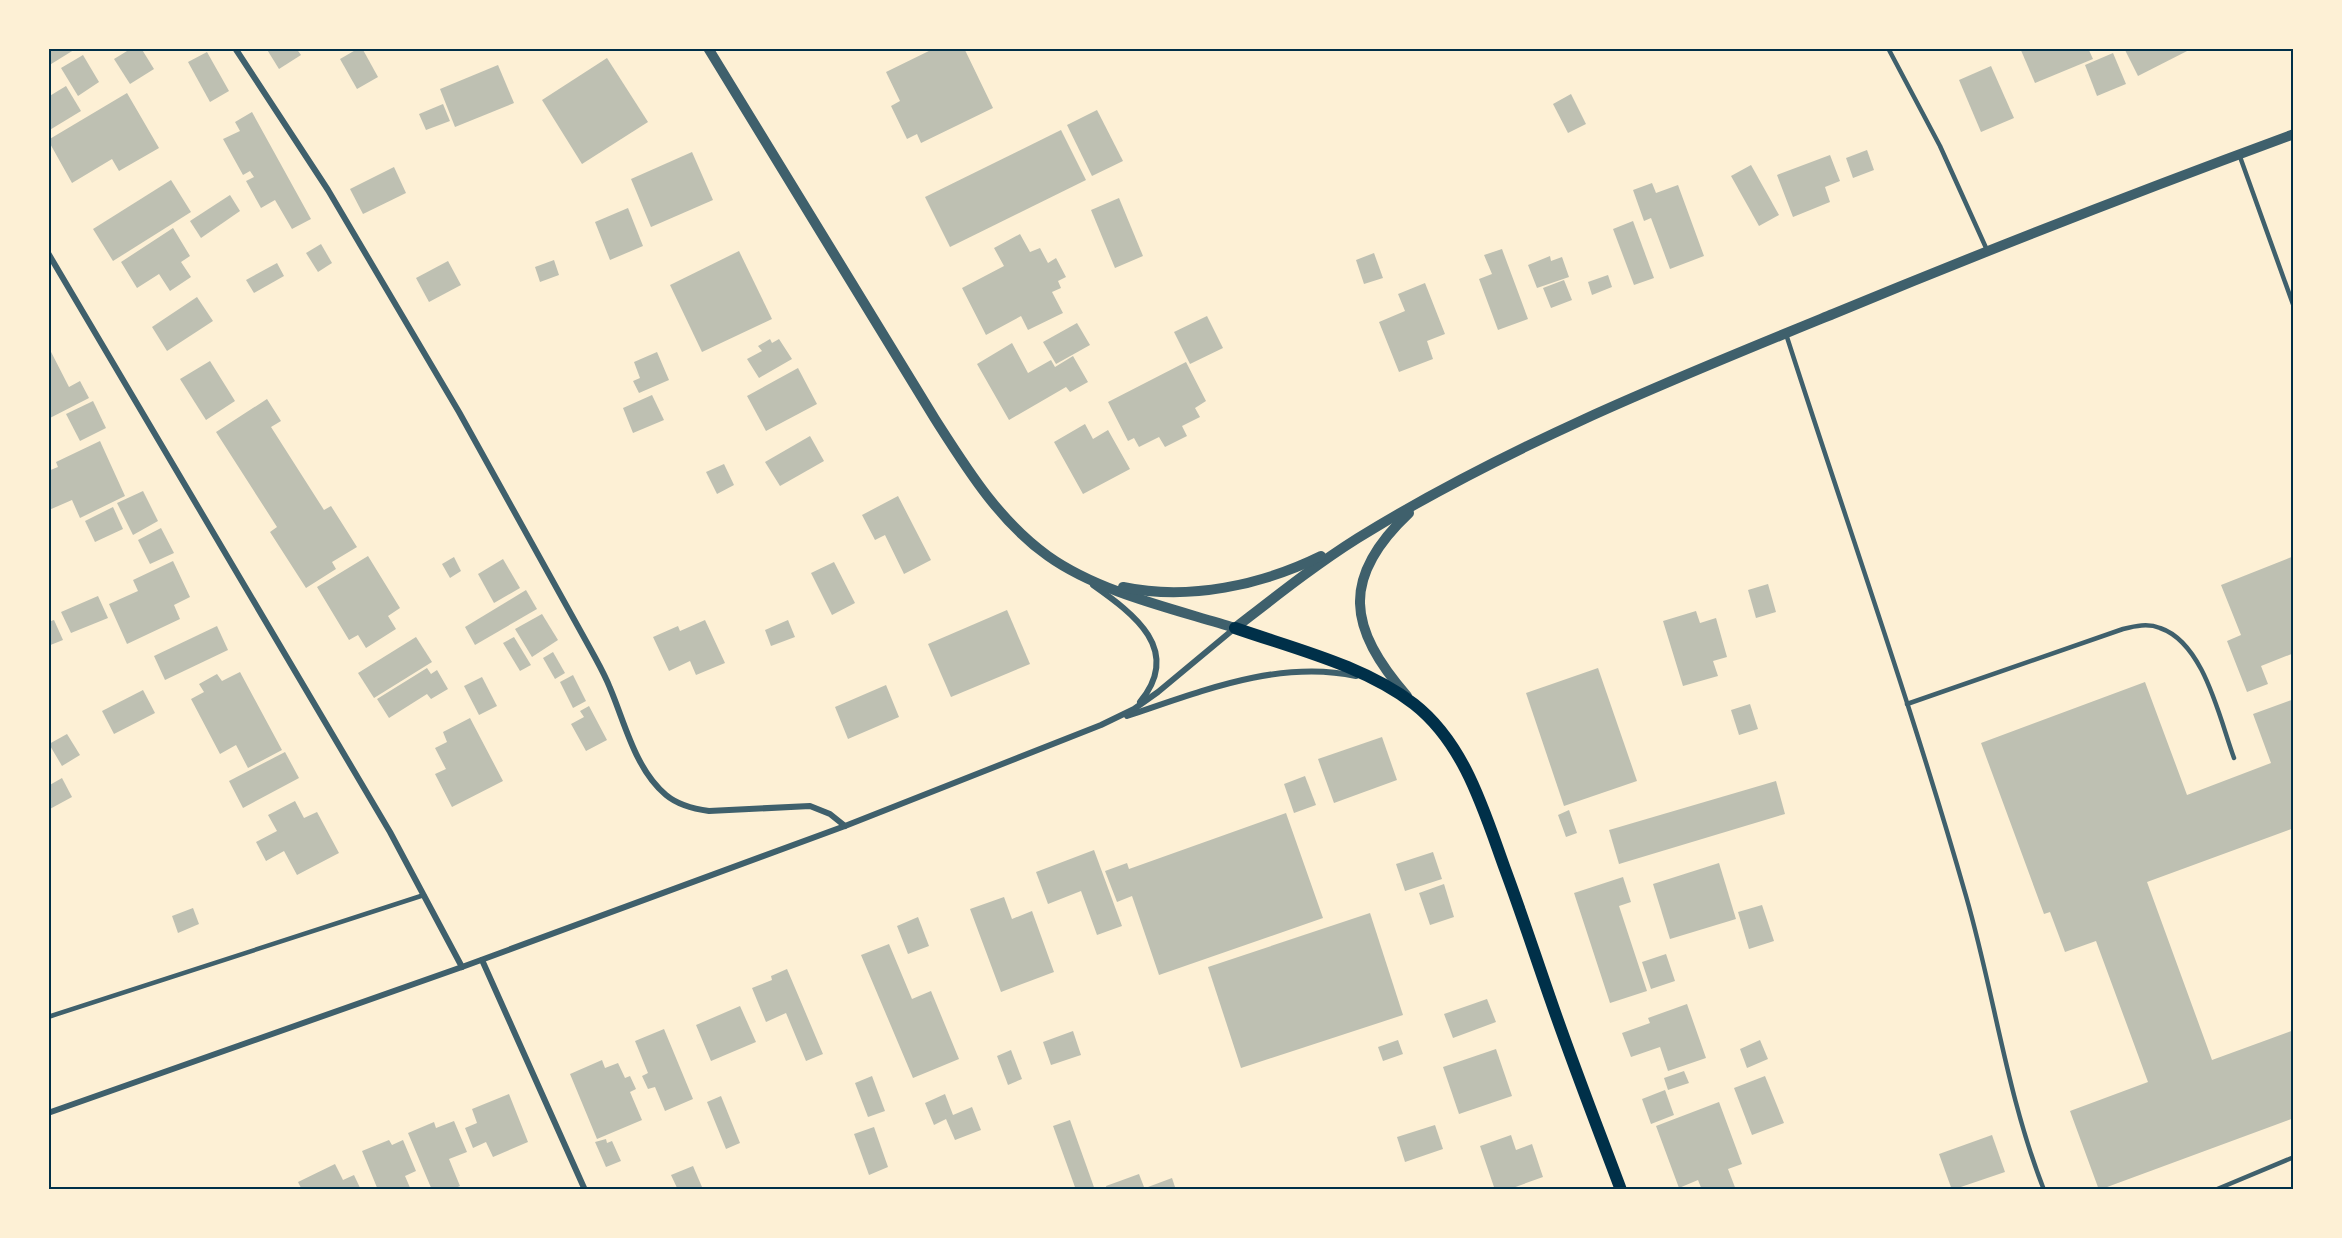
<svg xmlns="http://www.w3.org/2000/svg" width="2342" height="1238" viewBox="0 0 2342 1238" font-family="'Work Sans',sans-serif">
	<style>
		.building { fill: #bec0b2 }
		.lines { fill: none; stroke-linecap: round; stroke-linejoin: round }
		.service { stroke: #3f606c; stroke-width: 4.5 }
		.minor { stroke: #3f606c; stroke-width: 6 }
		.tertiary { stroke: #3f606c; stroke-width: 10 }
		.secondary { stroke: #003049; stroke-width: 12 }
		.neatline { fill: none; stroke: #003049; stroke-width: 2 }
	</style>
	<rect width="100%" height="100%" fill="#fdf0d5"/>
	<g class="building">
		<polygon points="48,48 77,48 48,66"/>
		<polygon points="132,48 141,48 154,69 130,84 114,59"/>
		<polygon points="266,48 296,48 301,55 279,69"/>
		<polygon points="359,48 362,48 378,77 357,89 340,59"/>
		<polygon points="935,48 964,48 993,108 921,143 917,134 907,139 891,106 900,101 886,72"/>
		<polygon points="2020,48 2088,48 2093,59 2035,83"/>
		<polygon points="2124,48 2193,48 2138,76"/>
		<polygon points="207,52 229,91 210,102 188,62"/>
		<polygon points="2113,53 2126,84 2097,96 2085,65"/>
		<polygon points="83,55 99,82 78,96 61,68"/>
		<polygon points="607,58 648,122 582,164 542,100"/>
		<polygon points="498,65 514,103 455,127 440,89"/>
		<polygon points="1991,66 2014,118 1981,132 1959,80"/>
		<polygon points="66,86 81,111 48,131 48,97"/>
		<polygon points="127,93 159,148 119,171 112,159 72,183 48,140"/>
		<polygon points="1571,94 1586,124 1568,133 1553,104"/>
		<polygon points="443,104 450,121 426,130 419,114"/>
		<polygon points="1097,110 1123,161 1092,176 1067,125"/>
		<polygon points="252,112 311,219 292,229 275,200 261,208 246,181 254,177 250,171 243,175 223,139 240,131 235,122"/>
		<polygon points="1061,130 1086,180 950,247 925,197"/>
		<polygon points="1867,150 1874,170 1853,178 1846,158"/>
		<polygon points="692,152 713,200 651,227 631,179"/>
		<polygon points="1830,155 1840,181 1825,187 1830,202 1793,217 1777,175"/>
		<polygon points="1751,165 1779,215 1759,226 1731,176"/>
		<polygon points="394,167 406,193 363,214 350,189"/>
		<polygon points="171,180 191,212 113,261 93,229"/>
		<polygon points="1652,183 1656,193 1678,185 1704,256 1670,269 1651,218 1644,221 1633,190"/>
		<polygon points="230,195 240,211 201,238 190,221"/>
		<polygon points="1119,198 1143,256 1115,268 1091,210"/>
		<polygon points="628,208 643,246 610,260 595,222"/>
		<polygon points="1633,221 1654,278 1634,285 1613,229"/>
		<polygon points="173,228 190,256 181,262 191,277 170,291 159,274 137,288 121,262"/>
		<polygon points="1020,234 1030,252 1040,248 1048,263 1056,258 1066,277 1058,281 1061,288 1052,292 1063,313 1028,330 1021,316 986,335 962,288 1004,266 994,248"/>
		<polygon points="321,244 332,263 318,272 306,253"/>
		<polygon points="1502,249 1528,319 1498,330 1479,279 1492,274 1484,255"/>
		<polygon points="739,251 772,319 702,352 670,285"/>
		<polygon points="1374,253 1383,278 1364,284 1356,260"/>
		<polygon points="1550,256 1551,261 1562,257 1569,277 1537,288 1528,265"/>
		<polygon points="554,260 559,275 540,282 535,267"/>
		<polygon points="448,261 461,285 429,302 416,278"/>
		<polygon points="277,263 284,276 254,293 246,280"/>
		<polygon points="1608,275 1612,287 1592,295 1588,282"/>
		<polygon points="1564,280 1572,300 1551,308 1543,288"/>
		<polygon points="1425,283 1445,334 1427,341 1433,359 1399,372 1379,322 1405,311 1398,294"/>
		<polygon points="197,297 213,321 167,351 152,327"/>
		<polygon points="1207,316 1223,348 1190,364 1174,332"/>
		<polygon points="1077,323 1090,345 1056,364 1043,342"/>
		<polygon points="770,339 772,343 779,339 792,359 759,378 747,359 762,351 758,346"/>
		<polygon points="1012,343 1028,373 1051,360 1055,367 1073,356 1088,382 1070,392 1066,387 1009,420 977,364"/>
		<polygon points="48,346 69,387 80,381 89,398 48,419"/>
		<polygon points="657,352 669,380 639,393 633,381 640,378 634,362"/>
		<polygon points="210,361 235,401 206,420 180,379"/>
		<polygon points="1186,362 1206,401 1195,408 1200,417 1182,426 1187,436 1165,447 1159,437 1139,447 1134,438 1128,441 1108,402"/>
		<polygon points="798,368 817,404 766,431 747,396"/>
		<polygon points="652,395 664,420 633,433 623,408"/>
		<polygon points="267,399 281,421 271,427 324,510 331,506 357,547 332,562 336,569 306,588 270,532 277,527 216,432"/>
		<polygon points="93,401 106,428 80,441 66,414"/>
		<polygon points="1085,424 1093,439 1108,430 1130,469 1083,494 1054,442"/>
		<polygon points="810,436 824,461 780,486 765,462"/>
		<polygon points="100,441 125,496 80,518 72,500 49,510 48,471 58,467 56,462"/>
		<polygon points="724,464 734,485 717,494 706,472"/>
		<polygon points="143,491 158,521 133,535 117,503"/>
		<polygon points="898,496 931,560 904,574 885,535 875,540 862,515"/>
		<polygon points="113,507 123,529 95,542 85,521"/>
		<polygon points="161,528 174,553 150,564 138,540"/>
		<polygon points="368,556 400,608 388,616 396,629 366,648 358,635 349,640 317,587"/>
		<polygon points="2294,556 2294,653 2261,666 2268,684 2247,692 2227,641 2241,635 2221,585"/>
		<polygon points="454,557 461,571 450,578 442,564"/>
		<polygon points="503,559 520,588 494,603 478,574"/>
		<polygon points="173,561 190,597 174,605 180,619 127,644 109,604 138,591 133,580"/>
		<polygon points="834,562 855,603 832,615 811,573"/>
		<polygon points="1768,584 1776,612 1756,618 1748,590"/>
		<polygon points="526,590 537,609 475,645 465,627"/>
		<polygon points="98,596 108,618 71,633 61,612"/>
		<polygon points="1007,610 1030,664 951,697 928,644"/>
		<polygon points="1696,611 1700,623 1716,618 1727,657 1713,661 1718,676 1683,686 1663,621"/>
		<polygon points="542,614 558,640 532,657 515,629"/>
		<polygon points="54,620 63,640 48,646 48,622"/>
		<polygon points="705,620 725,663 696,675 690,661 669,671 653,637 678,626 680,631"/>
		<polygon points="788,620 795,637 771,646 765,630"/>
		<polygon points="217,626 228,650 165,680 154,656"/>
		<polygon points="416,637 432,662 374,698 358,673"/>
		<polygon points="514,637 531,665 520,671 503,643"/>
		<polygon points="553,652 565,673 555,679 543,658"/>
		<polygon points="427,668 431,674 437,670 448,689 431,699 427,694 389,718 377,699"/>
		<polygon points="1598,668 1637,781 1564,806 1526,693"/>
		<polygon points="240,672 282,750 248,768 236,745 220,754 191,699 204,692 199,684 217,674 222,681"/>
		<polygon points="573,675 586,701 573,708 560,682"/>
		<polygon points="482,677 497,706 479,715 464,686"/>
		<polygon points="2145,682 2187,795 2271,763 2253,714 2294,699 2294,828 2147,882 2212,1060 2294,1030 2294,1118 2099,1190 2070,1111 2148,1082 2096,941 2065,952 2050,912 2044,914 1981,743"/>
		<polygon points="886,685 899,717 848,739 835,707"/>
		<polygon points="143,690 155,713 114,734 102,711"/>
		<polygon points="1750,704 1758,729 1739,735 1731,710"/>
		<polygon points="589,706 607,740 586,751 571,724 584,717 580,711"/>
		<polygon points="470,718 503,781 452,807 435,774 446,769 435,748 447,742 443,732"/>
		<polygon points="67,734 80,755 62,766 49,744"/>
		<polygon points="1382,737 1397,780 1334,803 1318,759"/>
		<polygon points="285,752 299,778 243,808 229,781"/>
		<polygon points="1305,776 1316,805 1294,813 1284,784"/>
		<polygon points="62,778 72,797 48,810 48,786"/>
		<polygon points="1776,781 1785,814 1619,864 1609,830"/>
		<polygon points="295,801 304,818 317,812 339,853 297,875 284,851 266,861 256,842 277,831 268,815"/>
		<polygon points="1569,810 1577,833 1566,837 1558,815"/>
		<polygon points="1286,813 1323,918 1159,975 1132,896 1117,902 1105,871 1127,863 1129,869"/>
		<polygon points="1094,850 1122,926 1097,935 1081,891 1048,904 1036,872"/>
		<polygon points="1433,852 1442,879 1405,891 1396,864"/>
		<polygon points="1719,863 1736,919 1670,939 1653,884"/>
		<polygon points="1623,877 1631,902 1619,906 1647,991 1610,1003 1574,893"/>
		<polygon points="1444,884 1454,917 1430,925 1419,893"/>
		<polygon points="1004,897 1012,919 1032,911 1054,972 1001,992 970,909"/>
		<polygon points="1762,905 1774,941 1749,949 1738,912"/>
		<polygon points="193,908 199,924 178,933 172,916"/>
		<polygon points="1370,913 1403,1015 1241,1068 1208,967"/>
		<polygon points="918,917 929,946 908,954 897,926"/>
		<polygon points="889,944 912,999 931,991 959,1059 913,1078 861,955"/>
		<polygon points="1666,954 1675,981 1651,989 1642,962"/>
		<polygon points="787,969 823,1054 806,1061 786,1013 766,1022 752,988 772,980 771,976"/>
		<polygon points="1487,999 1496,1022 1453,1038 1444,1014"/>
		<polygon points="1687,1004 1706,1058 1668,1071 1660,1047 1631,1057 1622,1033 1650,1023 1648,1018"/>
		<polygon points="740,1006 756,1042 711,1061 696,1025"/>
		<polygon points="664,1029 693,1099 665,1111 655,1087 648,1089 642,1076 648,1073 635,1041"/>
		<polygon points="1073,1031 1081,1055 1051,1065 1043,1042"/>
		<polygon points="1398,1040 1403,1054 1383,1061 1378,1047"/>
		<polygon points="1760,1040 1768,1059 1747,1068 1740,1049"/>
		<polygon points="1496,1049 1512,1096 1459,1114 1443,1067"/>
		<polygon points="1011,1050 1022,1079 1008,1085 997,1056"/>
		<polygon points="602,1060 605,1068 618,1063 625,1078 630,1076 636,1089 630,1092 642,1120 597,1139 570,1074"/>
		<polygon points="1684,1071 1689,1083 1668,1090 1664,1078"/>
		<polygon points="872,1076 885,1111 868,1117 855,1083"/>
		<polygon points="1765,1076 1784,1123 1752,1135 1734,1088"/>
		<polygon points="1665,1090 1674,1115 1651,1124 1642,1099"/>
		<polygon points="509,1094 528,1142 493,1157 486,1142 473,1148 465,1128 477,1123 472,1109"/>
		<polygon points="945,1094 953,1115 972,1107 981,1130 955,1140 946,1119 934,1125 925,1103"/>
		<polygon points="721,1096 740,1143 726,1149 707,1102"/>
		<polygon points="1719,1102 1742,1164 1728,1169 1736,1190 1702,1190 1698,1180 1679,1188 1656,1126"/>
		<polygon points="1070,1120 1095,1190 1076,1190 1053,1126"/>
		<polygon points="454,1121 467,1152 449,1159 460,1186 451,1190 432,1190 408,1133 434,1122 436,1128"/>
		<polygon points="1435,1125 1443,1149 1405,1162 1397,1137"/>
		<polygon points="874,1127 888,1167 869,1175 854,1134"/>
		<polygon points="1511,1135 1516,1150 1532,1144 1543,1177 1507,1190 1495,1190 1480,1146"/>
		<polygon points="1992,1135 2005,1172 1952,1190 1939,1154"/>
		<polygon points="606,1139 607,1143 612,1141 621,1161 606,1167 595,1142"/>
		<polygon points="389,1140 392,1145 403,1140 416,1171 405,1176 411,1190 378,1190 362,1151"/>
		<polygon points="335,1164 343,1180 354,1175 361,1190 302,1190 298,1182"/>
		<polygon points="693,1166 702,1187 695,1190 678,1190 671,1175"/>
		<polygon points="1139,1174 1144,1187 1134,1190 1107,1190 1106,1186"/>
		<polygon points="1172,1178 1175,1187 1166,1190 1150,1190 1148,1187"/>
	</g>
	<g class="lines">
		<g class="service">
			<polyline points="1888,48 1940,146 1987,250"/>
			<polyline points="2239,154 2294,307"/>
			<path d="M1786,334C1846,521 1912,707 1966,896C1994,993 2007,1096 2044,1190"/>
			<path d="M1907,704L2123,629C2135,626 2148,623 2160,628C2204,643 2219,717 2234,758"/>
			<polyline points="48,1017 424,895"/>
			<polyline points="2215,1190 2294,1157"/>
		</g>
		<g class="minor">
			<path d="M235,48L328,190L459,412L591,650C598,663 605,675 610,688C625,723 635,769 666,795C678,805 694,809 709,811L810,806L830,814L845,826"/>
			<polyline points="48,253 390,832 462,967"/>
			<path d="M1093,585C1134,614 1183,650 1140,702"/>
			<path d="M1127,716C1199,692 1279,659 1356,676"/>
			<polyline points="482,960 585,1190"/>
			<polyline points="48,1113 462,967 845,826 1101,725 1134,709 1158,692 1235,628"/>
		</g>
		<g class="tertiary">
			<path d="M708,48L935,419C967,469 999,521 1048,556C1100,593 1175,609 1235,628C1275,597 1315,565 1358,538C1507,446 1671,380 1833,314C1985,251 2139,191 2294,134"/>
			<path d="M1123,587C1189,601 1262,585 1321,556"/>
			<path d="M1407,696C1348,628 1340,578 1409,513"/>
		</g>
		<path class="secondary" d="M1235,628C1295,649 1363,665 1414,704C1465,744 1484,811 1505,869C1521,912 1535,955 1550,998C1572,1062 1597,1126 1621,1190"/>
	</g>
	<rect width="2342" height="1238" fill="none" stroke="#fdf0d5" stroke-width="99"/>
	<rect x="50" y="50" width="2242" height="1138" class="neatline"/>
</svg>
